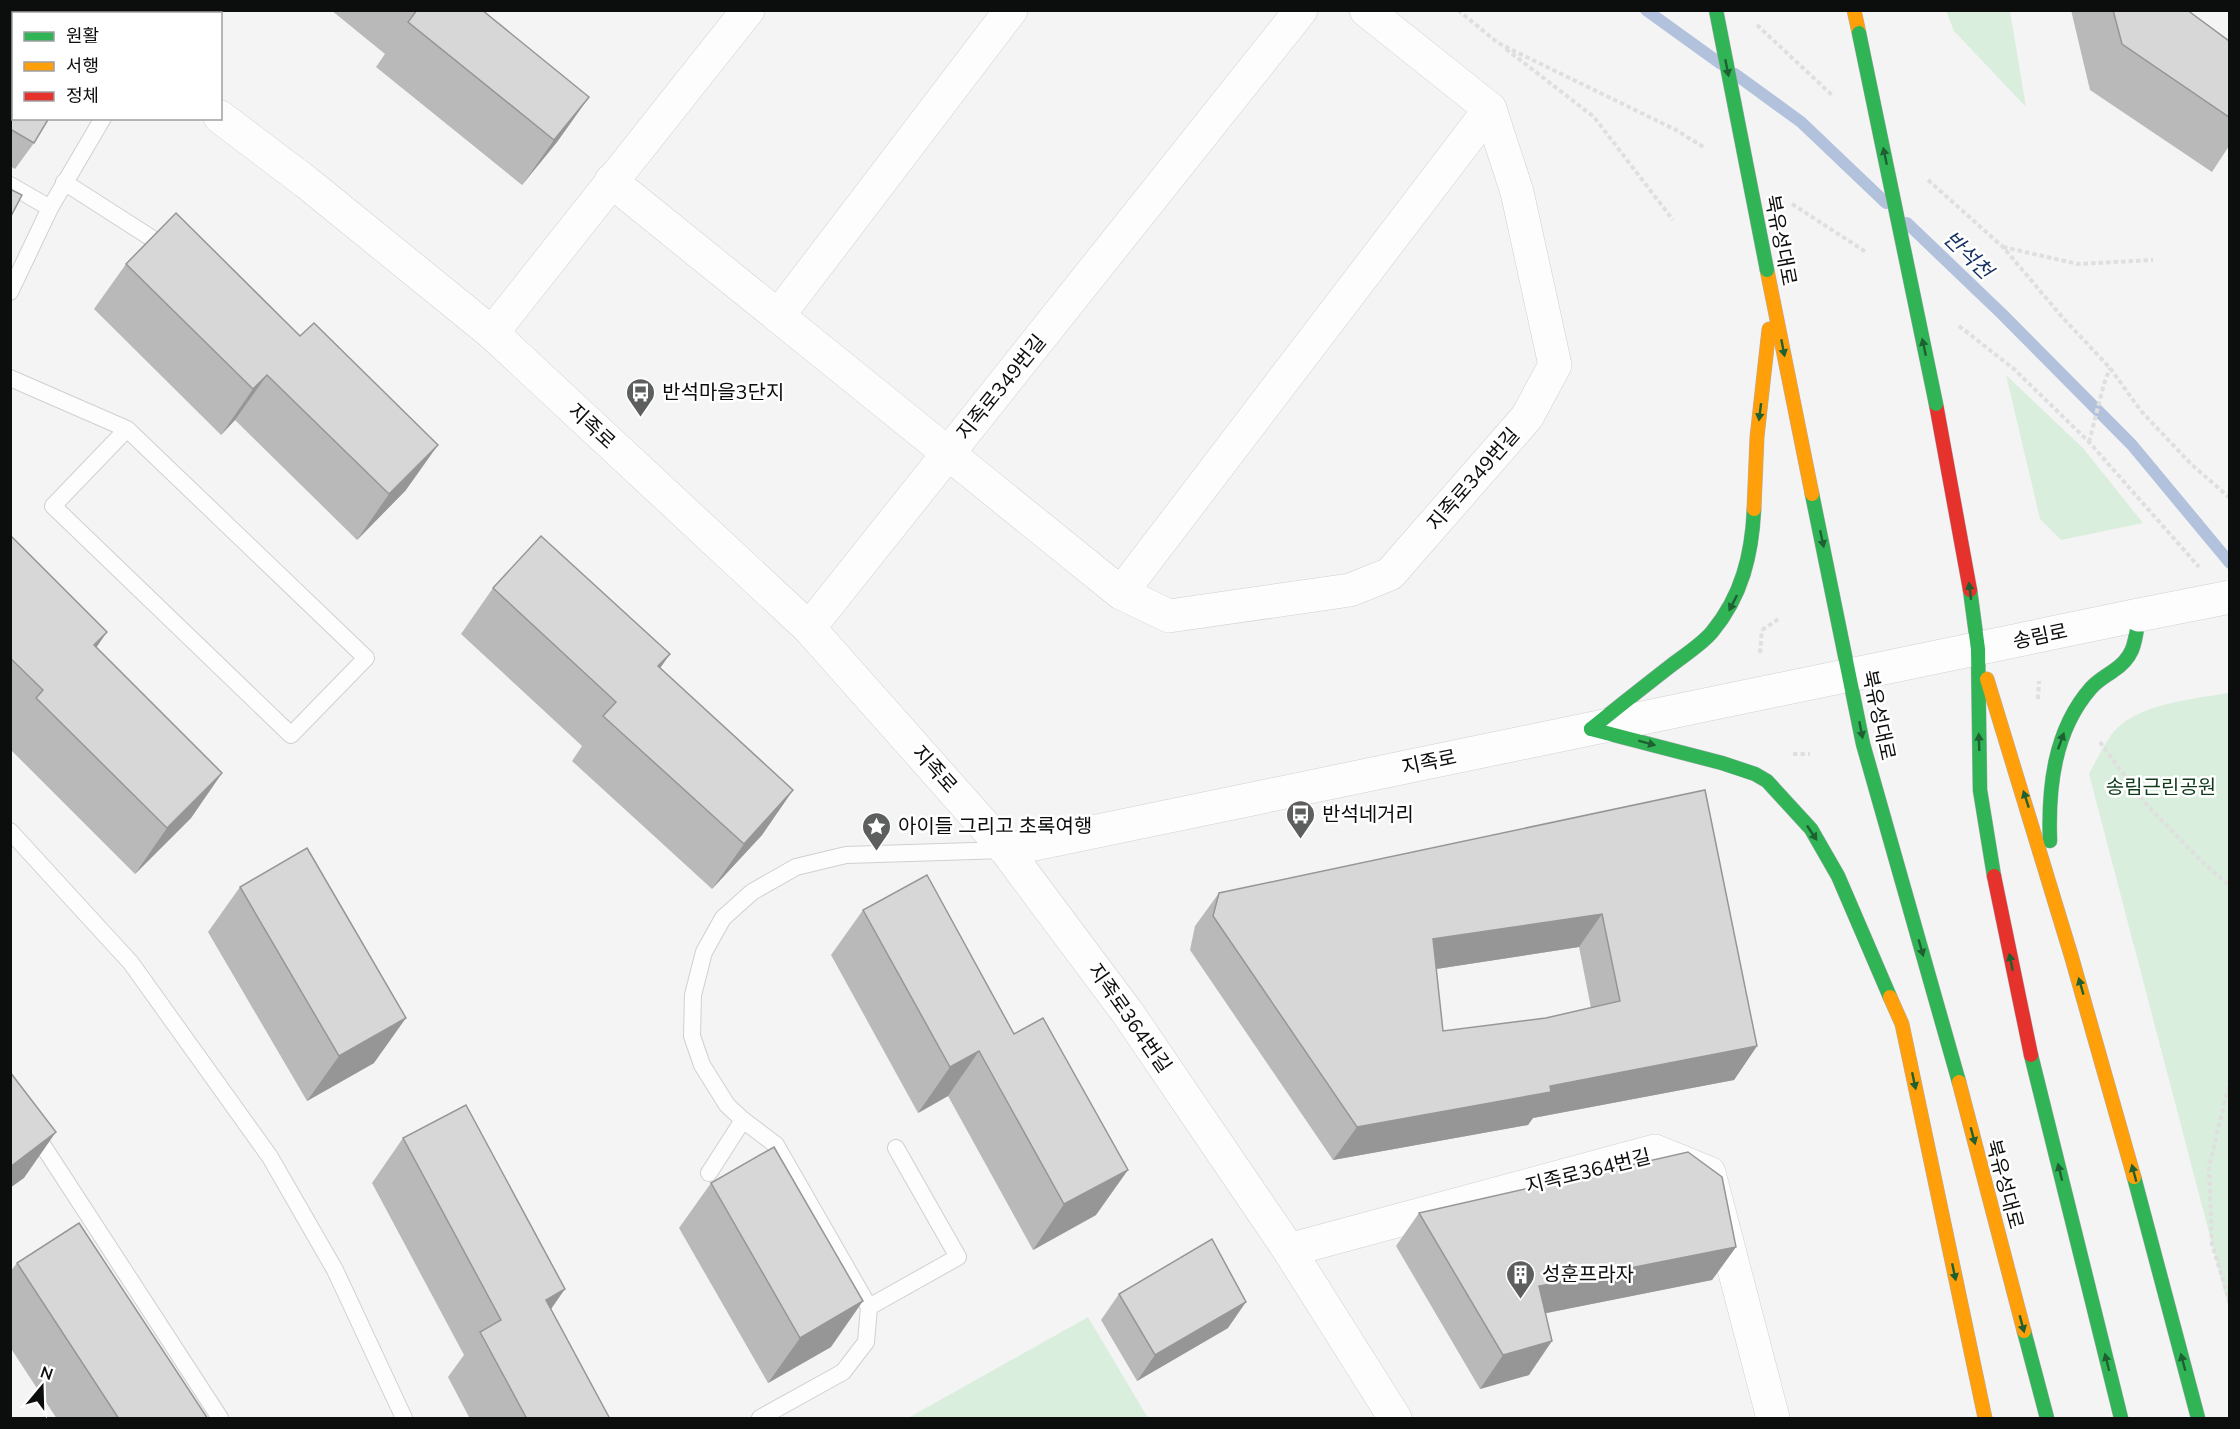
<svg xmlns="http://www.w3.org/2000/svg" width="2240" height="1429" viewBox="0 0 2240 1429" font-family="'Nunito Sans','Noto Sans KR',sans-serif">
	<style>
		.green { fill: #daeedd }
		.lines { fill: none; stroke-linecap: round; stroke-linejoin: round }
		.stream { stroke: #b2c2dd; stroke-width: 12 }
		.lane-casing { stroke: #d0d0d0; stroke-width: 18 }
		.street-casing { stroke: #d0d0d0; stroke-width: 34 }
		.fast-casing { stroke: #b2aeb8; stroke-width: 15 }
		.slow-casing { stroke: #b2aeb8; stroke-width: 15 }
		.jam-casing { stroke: #b2aeb8; stroke-width: 15 }
		.path { stroke: #dfdfdf; stroke-width: 4; stroke-dasharray: 4.5 3; stroke-linecap: butt }
		.lane { stroke: #fdfdfe; stroke-width: 16 }
		.street { stroke: #fdfdfe; stroke-width: 33 }
		.fast { stroke: #30b455; stroke-width: 14 }
		.slow { stroke: #ff9f0a; stroke-width: 14 }
		.jam { stroke: #e5322d; stroke-width: 14 }
		.street-bridge-casing { stroke: #d0d0d0; stroke-width: 34; stroke-linecap: butt }
		.fast-bridge-casing { stroke: #b2aeb8; stroke-width: 15; stroke-linecap: butt }
		.street-bridge { stroke: #fdfdfe; stroke-width: 33 }
		.fast-bridge { stroke: #30b455; stroke-width: 14 }
		.wall { fill: #bab9ba; fill-rule: evenodd }
		.shaded-wall { fill: #979697 }
		.building { fill: #d8d7d8; stroke: #979697; stroke-width: 1.5; fill-rule: evenodd }
		.oneway { fill: #1e6031 }
		.labels { text-anchor: middle; stroke-width: 5; stroke-linejoin: round; paint-order: stroke }
		.street-label { font-size: 20px; fill: #0c0d0d; stroke: #fff }
		.poi-label { font-size: 20px; fill: #0c0d0d; stroke: #fff; text-anchor: start }
		.park-label { font-size: 20px; fill: #103c1b; stroke: #fff }
		.water-label { font-size: 21px; font-style: italic; fill: #173263; stroke: #fff }
	</style>
	<rect width="100%" height="100%" fill="#f4f4f5"/>
	<g class="green">
		<polygon points="1946,11 2010,11 2026,107 1954,31"/>
		<polygon points="2006,375 2083,448 2143,523 2061,540 2040,519"/>
		<path d="M2229,693H2230L2229,1309L2089,774C2096,761 2103,746 2112,734C2136,703 2194,699 2229,693Z"/>
		<polygon points="1088,1317 1148,1418 908,1418"/>
	</g>
	<g class="lines">
		<g class="stream">
			<polyline points="1646,10 1721,64"/>
			<polyline points="1735,74 1801,122 1886,203"/>
			<polyline points="1907,223 2002,314 2132,445 2230,563"/>
		</g>
		<defs>
			<g id="lane">
				<polyline points="159,14 160,10"/>
				<polyline points="64,182 170,250"/>
				<polyline points="10,185 50,208"/>
				<polyline points="10,292 50,208 103,118"/>
				<polyline points="10,378 127,429 366,658 291,735 53,506 127,429"/>
				<polyline points="10,831 131,963 270,1157 335,1270 404,1418"/>
				<polyline points="10,1095 220,1418"/>
				<polyline points="709,1173 743,1120"/>
				<polyline points="869,1307 958,1257 896,1148"/>
				<polyline points="760,1418 843,1372 866,1342 869,1307 776,1145 743,1120 727,1105 702,1065 692,1036 693,995 704,952 723,918 752,892 796,867 846,855 1005,850"/>
			</g>
			<g id="street">
				<polyline points="66,10 71,14"/>
				<polyline points="220,117 306,182 492,333 809,628 1006,850 1127,1012 1289,1250 1395,1418"/>
				<polyline points="611,181 1121,593 1169,616 1350,590 1390,574 1527,417 1555,365 1517,192 1490,109 1366,10"/>
				<polyline points="778,316 1011,10"/>
				<polyline points="492,333 748,10"/>
				<polyline points="1121,593 1490,109"/>
				<polyline points="809,628 1301,10"/>
				<polyline points="1006,850 2139,615"/>
				<polyline points="1289,1250 1655,1151 1709,1173 1773,1418"/>
			</g>
			<g id="fast">
				<polyline points="1812,494 1863,744 1959,1082"/>
				<polyline points="1970,590 1978,649 1980,790 1994,876"/>
				<polyline points="1591,729 1722,763 1755,774 1767,781 1811,829 1838,876 1890,997"/>
				<path d="M1591,729C1618,707 1646,685 1673,664C1686,654 1702,644 1712,632C1742,596 1752,554 1754,509"/>
				<path d="M2050,841C2048,788 2054,730 2091,688C2097,681 2106,676 2113,671C2136,656 2135,640 2139,615"/>
				<polyline points="2031,1055 2121,1418"/>
				<polyline points="2134,1177 2198,1418"/>
				<polyline points="2024,1331 2047,1418"/>
			</g>
			<g id="slow">
				<polyline points="1854,10 1859,33"/>
				<polyline points="1767,270 1812,494"/>
				<polyline points="1754,509 1757,437 1769,329"/>
				<polyline points="1987,679 2071,955 2134,1177"/>
				<polyline points="1890,997 1902,1024 1985,1418"/>
				<polyline points="1959,1082 2024,1331"/>
			</g>
			<g id="jam">
				<polyline points="1936,404 1970,590"/>
				<polyline points="1994,876 2031,1055"/>
			</g>
		</defs>
		<use href="#lane" class="lane-casing"/>
		<use href="#street" class="street-casing"/>
		<use href="#fast" class="fast-casing"/>
		<use href="#slow" class="slow-casing"/>
		<use href="#jam" class="jam-casing"/>
		<g class="path">
			<polyline points="1458,10 1498,43 1676,130 1705,148"/>
			<polyline points="1757,25 1833,96"/>
			<polyline points="1506,49 1594,117 1673,220"/>
			<polyline points="1928,180 2003,247 2063,318 2110,368 2141,411 2191,464 2230,498"/>
			<polyline points="1792,204 1866,252"/>
			<polyline points="2003,247 2078,264 2153,260"/>
			<polyline points="1959,326 2014,369 2089,442 2199,567"/>
			<polyline points="2089,442 2104,384 2110,368"/>
			<polyline points="1762,630 1780,618"/>
			<polyline points="1760,653 1762,630"/>
			<polyline points="2038,699 2039,681"/>
			<polyline points="2100,742 2144,802 2200,860 2230,886"/>
			<polyline points="1793,754 1810,754"/>
			<polyline points="2230,1079 2209,1167 2212,1244 2230,1303"/>
		</g>
		<use href="#lane" class="lane"/>
		<use href="#street" class="street"/>
		<use href="#fast" class="fast"/>
		<use href="#slow" class="slow"/>
		<use href="#jam" class="jam"/>
		<defs>
			<polyline id="street-bridge" points="2139,615 2230,597"/>
			<g id="fast-bridge">
				<polyline points="1716,10 1767,270"/>
				<polyline points="1859,33 1936,404"/>
			</g>
		</defs>
		<use href="#street-bridge" class="street-bridge-casing"/>
		<use href="#fast-bridge" class="fast-bridge-casing"/>
		<use href="#street-bridge" class="street-bridge"/>
		<use href="#fast-bridge" class="fast-bridge"/>
	</g>
	<g class="wall">
		<polygon points="331,10 482,10 589,97 557,142 522,185 376,67 385,54"/>
		<polygon points="2071,10 2187,10 2229,41 2229,146 2212,172 2090,90"/>
		<polygon points="10,52 34,143 15,169 10,166"/>
		<polygon points="176,213 406,490 357,540 235,420 221,435 94,309 126,264"/>
		<polygon points="10,535 96,647 222,773 191,818 135,874 10,749"/>
		<polygon points="493,588 670,654 660,668 793,790 762,835 712,889 572,761 582,746 461,634"/>
		<path d="M1705,790L1757,1046L1734,1080L1533,1118L1528,1125L1333,1160L1190,950L1195,926L1219,893ZM1579,947L1591,1008L1546,1018L1443,1031L1436,969Z"/>
		<polygon points="927,875 1096,1215 1033,1250 948,1096 918,1113 831,955 863,910"/>
		<polygon points="240,887 374,1063 307,1101 208,932"/>
		<polygon points="403,1138 551,1310 610,1419 470,1419 448,1377 464,1355 372,1183"/>
		<polygon points="711,1183 831,1347 768,1383 679,1228"/>
		<polygon points="1419,1213 1736,1247 1712,1280 1546,1313 1529,1375 1480,1389 1396,1246"/>
		<polygon points="17,1263 208,1419 57,1419 10,1347 10,1272"/>
		<polygon points="1119,1294 1228,1328 1137,1381 1101,1320"/>
	</g>
	<g class="shaded-wall">
		<polygon points="589,97 557,142 522,185 554,140"/>
		<polygon points="267,375 235,420 221,435 253,389"/>
		<polygon points="438,445 406,490 357,540 389,494"/>
		<polygon points="107,632 76,677 94,645"/>
		<polygon points="670,654 638,699 658,666"/>
		<polygon points="222,773 191,818 135,874 167,828"/>
		<polygon points="793,790 762,835 712,889 744,844"/>
		<polygon points="1602,914 1579,947 1410,973 1433,939"/>
		<polygon points="406,1018 374,1063 307,1101 339,1056"/>
		<polygon points="1757,1046 1734,1080 1533,1118 1528,1125 1333,1160 1357,1127 1550,1086"/>
		<polygon points="979,1051 948,1096 918,1113 950,1067"/>
		<polygon points="56,1132 24,1178 10,1188 10,1167"/>
		<polygon points="1128,1170 1096,1215 1033,1250 1064,1204"/>
		<polygon points="1736,1247 1712,1280 1516,1319 1539,1286"/>
		<polygon points="565,1289 533,1335 546,1300"/>
		<polygon points="863,1301 831,1347 768,1383 800,1338"/>
		<polygon points="1246,1302 1228,1328 1137,1381 1155,1355"/>
		<polygon points="1552,1341 1529,1375 1480,1389 1503,1355"/>
	</g>
	<g class="building">
		<polygon points="417,10 482,10 589,97 554,140 408,22"/>
		<polygon points="2113,10 2187,10 2229,41 2229,117 2122,44"/>
		<polygon points="10,52 14,54 14,118 49,118 34,143 10,129"/>
		<polygon points="10,189 22,195 10,218"/>
		<polygon points="176,213 300,336 314,323 438,445 389,494 267,375 253,389 126,264"/>
		<polygon points="10,535 107,632 94,645 222,773 167,828 36,698 43,690 10,658"/>
		<polygon points="541,536 670,654 658,666 793,790 744,844 603,716 616,702 493,588"/>
		<path d="M1705,790L1757,1046L1550,1086L1551,1092L1357,1127L1213,916L1219,893ZM1602,914L1620,1001L1546,1018L1443,1031L1433,939Z"/>
		<polygon points="307,848 406,1018 339,1056 240,887"/>
		<polygon points="927,875 1014,1034 1043,1018 1128,1170 1064,1204 979,1051 950,1067 863,910"/>
		<polygon points="10,1072 56,1132 10,1167"/>
		<polygon points="466,1105 565,1289 546,1300 610,1419 527,1419 480,1332 501,1320 403,1138"/>
		<polygon points="774,1147 863,1301 800,1338 711,1183"/>
		<polygon points="1688,1152 1722,1177 1736,1247 1539,1286 1552,1341 1503,1355 1419,1213"/>
		<polygon points="79,1223 208,1419 119,1419 17,1263"/>
		<polygon points="1212,1239 1246,1302 1155,1355 1119,1294"/>
	</g>
	<defs><path id="oneway-solid" d="M-6-.8H1V-3.2L6.5 0L1 3.2V.8H-6Z" transform="scale(1.5)"/></defs>
	<g class="oneway">
		<use href="#oneway-solid" transform="translate(1727 68) rotate(79)"/>
		<use href="#oneway-solid" transform="translate(1885 156) rotate(-102)"/>
		<use href="#oneway-solid" transform="translate(1924 347) rotate(-102)"/>
		<use href="#oneway-solid" transform="translate(1783 348) rotate(79)"/>
		<use href="#oneway-solid" transform="translate(1760 412) rotate(97)"/>
		<use href="#oneway-solid" transform="translate(1822 539) rotate(78)"/>
		<use href="#oneway-solid" transform="translate(1970 591) rotate(-97)"/>
		<use href="#oneway-solid" transform="translate(1733 603) rotate(117)"/>
		<use href="#oneway-solid" transform="translate(1861 730) rotate(79)"/>
		<use href="#oneway-solid" transform="translate(2061 741) rotate(-70)"/>
		<use href="#oneway-solid" transform="translate(1979 742) rotate(-92)"/>
		<use href="#oneway-solid" transform="translate(1647 743) rotate(15)"/>
		<use href="#oneway-solid" transform="translate(2026 799) rotate(-108)"/>
		<use href="#oneway-solid" transform="translate(1812 833) rotate(56)"/>
		<use href="#oneway-solid" transform="translate(1921 948) rotate(74)"/>
		<use href="#oneway-solid" transform="translate(2011 962) rotate(-101)"/>
		<use href="#oneway-solid" transform="translate(2081 986) rotate(-106)"/>
		<use href="#oneway-solid" transform="translate(1914 1081) rotate(78)"/>
		<use href="#oneway-solid" transform="translate(1973 1136) rotate(75)"/>
		<use href="#oneway-solid" transform="translate(2060 1172) rotate(-104)"/>
		<use href="#oneway-solid" transform="translate(2134 1173) rotate(-105)"/>
		<use href="#oneway-solid" transform="translate(1954 1272) rotate(78)"/>
		<use href="#oneway-solid" transform="translate(2022 1324) rotate(75)"/>
		<use href="#oneway-solid" transform="translate(2107 1362) rotate(-104)"/>
		<use href="#oneway-solid" transform="translate(2183 1362) rotate(-105)"/>
	</g>
	<defs>
		<symbol id="bus-pin" viewBox="-11 -11 22 30"><path d="M0 17L-7.5 6A9.5 9.5 0 1 1 7.5 6Z" fill="#5d5e5e" stroke="#fff"/><path d="M-5-6H5V4H4V6H2V4H-2V6H-4V4H-5ZM-3.5-4V0h7V-4ZM-3.5 1.2v1.5H-2V1.2ZM2 1.2v1.5H3.5V1.2Z" fill="#fff"/></symbol>
		<symbol id="sight-pin" viewBox="-11 -11 22 30"><path d="M0 17L-7.5 6A9.5 9.5 0 1 1 7.5 6Z" fill="#5d5e5e" stroke="#fff"/><path d="M0-6L1.8-2.2L6-1.7L2.9 1.2L3.7 5.4L0 3.3L-3.7 5.4L-2.9 1.2L-6-1.7L-1.8-2.2Z" fill="#fff"/></symbol>
		<symbol id="building-pin" viewBox="-11 -11 22 30"><path d="M0 17L-7.5 6A9.5 9.5 0 1 1 7.5 6Z" fill="#5d5e5e" stroke="#fff"/><path d="M-4-6H4V6H1V3H-1V6H-4ZM-2.5-4.3h1.7v1.8h-1.7ZM.8-4.3h1.7v1.8H.8ZM-2.5-1h1.7V.8h-1.7ZM.8-1h1.7V.8H.8Z" fill="#fff"/></symbol>
	</defs>
	<g fill-rule="evenodd">
		<use href="#bus-pin" x="624" y="376" width="33" height="45"/>
		<use href="#bus-pin" x="1284" y="798" width="33" height="45"/>
		<use href="#sight-pin" x="860" y="810" width="33" height="45"/>
		<use href="#building-pin" x="1504" y="1258" width="33" height="45"/>
	</g>
	<g class="labels">
		<g class="street-label">
			<text transform="translate(1781 240) rotate(79)" y="7">북유성대로</text>
			<text transform="translate(1001 387) rotate(-51)" y="7">지족로349번길</text>
			<text transform="translate(592 426) rotate(43)" y="7">지족로</text>
			<text transform="translate(1473 479) rotate(-49)" y="7">지족로349번길</text>
			<text transform="translate(2040 636) rotate(-12)" y="7">송림로</text>
			<text transform="translate(1879 715) rotate(78)" y="7">북유성대로</text>
			<text transform="translate(1429 762) rotate(-12)" y="7">지족로</text>
			<text transform="translate(935 769) rotate(48)" y="7">지족로</text>
			<text transform="translate(1130 1018) rotate(55)" y="7">지족로364번길</text>
			<text transform="translate(1588 1171) rotate(-14)" y="7">지족로364번길</text>
			<text transform="translate(2005 1184) rotate(75)" y="7">북유성대로</text>
		</g>
		<g class="poi-label">
			<text x="662" y="399">반석마을3단지</text>
			<text x="1322" y="821">반석네거리</text>
			<text x="898" y="833">아이들 그리고 초록여행</text>
			<text x="1542" y="1281">성훈프라자</text>
		</g>
		<g class="park-label">
			<text x="2161" y="794">송림근린공원</text>
		</g>
		<g class="water-label">
			<text transform="translate(1968 255) rotate(44)" y="7">반석천</text>
		</g>
	</g>
	<rect width="2240" height="1429" fill="none" stroke="#0c0d0d" stroke-width="24"/>
	<rect x="12" y="12" width="210" height="108" fill="#ffffff" stroke="#9e9e9e" stroke-width="1.5"/>
	<rect x="24" y="32" width="30" height="9" fill="#30b455" stroke="#9e9e9e" stroke-width="1.5"/>
	<text x="66" y="42" font-size="18" fill="#0c0d0d">원활</text>
	<rect x="24" y="62" width="30" height="9" fill="#ff9f0a" stroke="#9e9e9e" stroke-width="1.5"/>
	<text x="66" y="72" font-size="18" fill="#0c0d0d">서행</text>
	<rect x="24" y="92" width="30" height="9" fill="#e5322d" stroke="#9e9e9e" stroke-width="1.5"/>
	<text x="66" y="102" font-size="18" fill="#0c0d0d">정체</text>
	<g transform="translate(42 1387) rotate(19)" stroke="#ffffff" stroke-width="4.5" paint-order="stroke">
	<path d="M0-4.5L10 22L0 15L-10 22Z" fill="#0c0d0d"/>
	<text y="-9" font-size="16" font-weight="bold" text-anchor="middle" fill="#0c0d0d">N</text>
	</g>
</svg>
